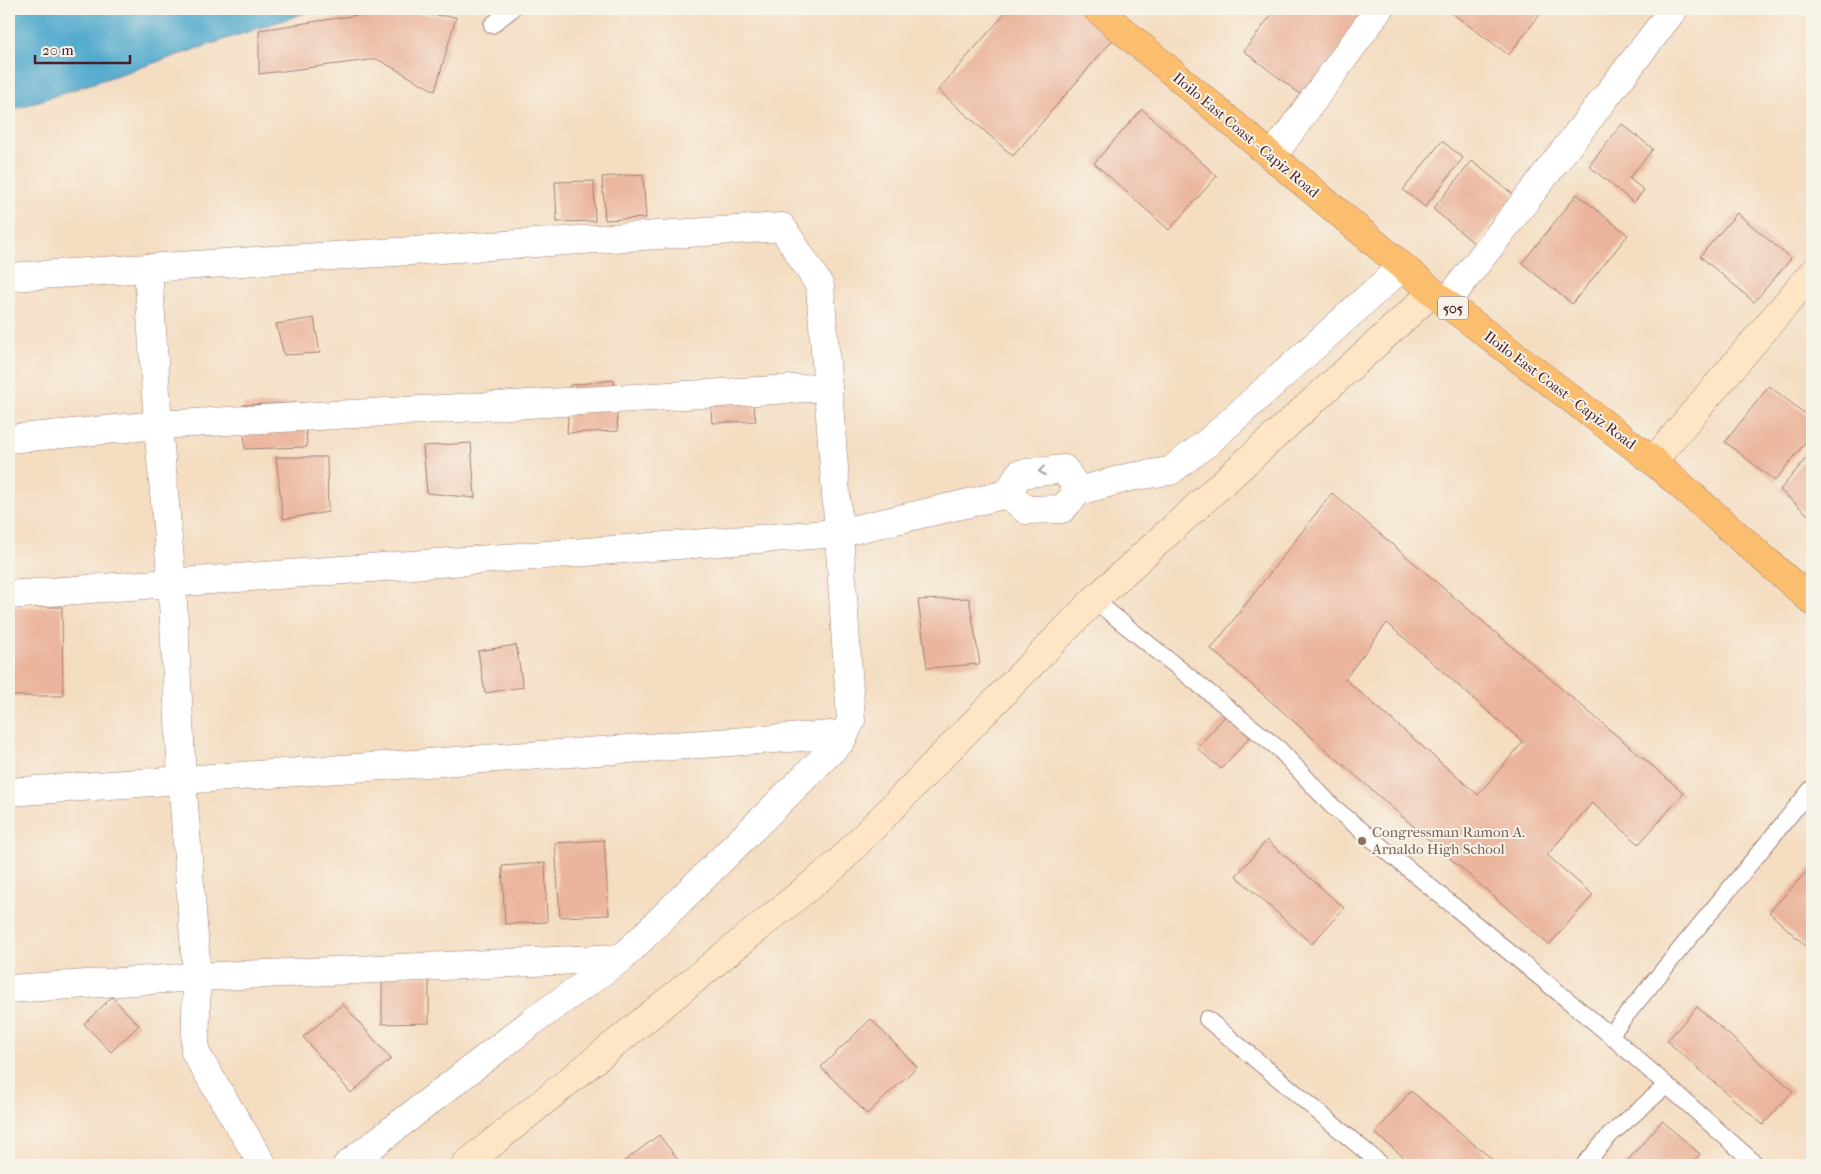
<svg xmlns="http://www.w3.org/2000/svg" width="1821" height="1174" viewBox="0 0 1821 1174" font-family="'IM FELL French Canon',serif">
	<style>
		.water { fill: #50a9cd; stroke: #4d647c }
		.building { fill: #ebb59d; fill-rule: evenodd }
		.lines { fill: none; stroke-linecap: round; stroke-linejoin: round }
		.lane-casing { stroke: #9f7e76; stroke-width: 18 }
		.street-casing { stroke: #9f7e76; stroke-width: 29 }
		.secondary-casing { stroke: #9f7e76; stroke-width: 29 }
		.primary-casing { stroke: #9f7e76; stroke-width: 29 }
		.lane { stroke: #fff; stroke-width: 16 }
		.street { stroke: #fff; stroke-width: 28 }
		.secondary { stroke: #fde5c5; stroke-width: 28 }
		.primary { stroke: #fbbd6e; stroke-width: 28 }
		.oneway { stroke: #ae9aa0 }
		.education-dot { fill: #8d6e63; stroke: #f7f3e8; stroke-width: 2 }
		.labels { text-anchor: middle; stroke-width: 4; stroke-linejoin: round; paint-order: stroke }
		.shield { fill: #f7f3e8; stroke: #7e5f64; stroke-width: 1 }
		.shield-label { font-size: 14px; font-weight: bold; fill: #4a1f2b }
		.street-label { font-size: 15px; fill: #4a1f2b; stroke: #f7f3e8 }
		.education-label { font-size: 15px; fill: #785e54; stroke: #f7f3e8; text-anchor: start }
	</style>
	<rect width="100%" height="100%" fill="#f7f3e8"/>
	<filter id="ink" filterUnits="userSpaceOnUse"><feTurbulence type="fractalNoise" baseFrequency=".02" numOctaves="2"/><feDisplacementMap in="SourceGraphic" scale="10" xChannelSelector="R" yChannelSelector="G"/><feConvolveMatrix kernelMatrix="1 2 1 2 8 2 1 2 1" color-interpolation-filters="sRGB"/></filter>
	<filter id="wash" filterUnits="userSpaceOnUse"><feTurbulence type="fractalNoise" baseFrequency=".0096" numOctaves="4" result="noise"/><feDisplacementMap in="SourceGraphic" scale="20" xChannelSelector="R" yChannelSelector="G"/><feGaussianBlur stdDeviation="1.12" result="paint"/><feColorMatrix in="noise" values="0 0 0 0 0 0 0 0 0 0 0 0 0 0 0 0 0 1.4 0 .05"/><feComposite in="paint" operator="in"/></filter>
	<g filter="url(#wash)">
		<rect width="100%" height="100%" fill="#f4ddc1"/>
		<polygon class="water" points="9,9 317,9 9,111"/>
		<g id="blocks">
			<g class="building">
				<polygon points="1009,9 1087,9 1117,35 1013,156 938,90"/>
				<polygon points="1276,9 1373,9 1305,98 1244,51"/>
				<polygon points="1446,9 1544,9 1509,55"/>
				<polygon points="384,11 456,17 435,91 377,59 259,74 259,30"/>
				<polygon points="1142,109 1217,176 1169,230 1094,163"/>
				<polygon points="1622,124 1653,149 1629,178 1644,190 1634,203 1589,166"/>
				<polygon points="1442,141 1463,158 1425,207 1403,190"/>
				<polygon points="1472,161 1514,195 1475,244 1433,209"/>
				<polygon points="643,174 646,218 605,220 602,177"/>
				<polygon points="594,181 595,221 557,222 555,182"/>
				<polygon points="1577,194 1628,235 1572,304 1522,263"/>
				<polygon points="1737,213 1791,259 1754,302 1700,256"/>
				<polygon points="314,318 320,353 284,355 276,324"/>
				<polygon points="614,380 618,431 567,433 570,385"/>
				<polygon points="749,382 756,421 712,423 709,383"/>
				<polygon points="1769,386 1812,419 1812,434 1775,481 1725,442"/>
				<polygon points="305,403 307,447 245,449 243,405"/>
				<polygon points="471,443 475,498 427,493 423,446"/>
				<polygon points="1812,451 1812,518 1780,490"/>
				<polygon points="276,457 327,457 328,512 283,519"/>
				<path d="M1332,493L1684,793L1639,844L1592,803L1547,855L1593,895L1549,945L1211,649ZM1387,623L1523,742L1478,795L1345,679Z"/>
				<polygon points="969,598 980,664 927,668 918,600"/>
				<polygon points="9,607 62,607 63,696 9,696"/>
				<polygon points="516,645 523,687 485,693 478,651"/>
				<polygon points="1226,715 1250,737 1221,769 1197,748"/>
				<polygon points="604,840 609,915 560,917 555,843"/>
				<polygon points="1267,840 1344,908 1312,944 1236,876"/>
				<polygon points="545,863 547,922 505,924 502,866"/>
				<polygon points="1812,866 1812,952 1769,912"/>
				<polygon points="382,976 429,976 429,1023 382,1024"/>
				<polygon points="112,997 139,1025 111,1052 84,1024"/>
				<polygon points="343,1004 391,1059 351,1093 303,1037"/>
				<polygon points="1697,1007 1793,1091 1763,1125 1667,1041"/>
				<polygon points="871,1019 917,1067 867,1114 821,1067"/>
				<polygon points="1411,1091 1499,1165 1413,1165 1375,1133"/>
				<polygon points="1662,1121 1700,1154 1690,1165 1624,1165"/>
				<polygon points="659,1135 682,1165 626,1165 623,1162"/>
			</g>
		</g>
	</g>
	<g filter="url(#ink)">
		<use href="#blocks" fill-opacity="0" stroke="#9f7e76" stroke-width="1"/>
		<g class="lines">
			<defs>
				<g id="lane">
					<polyline points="492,25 512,9"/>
					<polyline points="1094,600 1279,749 1332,806 1610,1035 1757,1165"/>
					<polyline points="1207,1019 1382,1165"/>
					<polyline points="1610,1035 1812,788"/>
					<polyline points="1584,1165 1610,1135 1667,1085"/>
				</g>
				<g id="street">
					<polyline points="1272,157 1379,9"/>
					<polyline points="148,268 158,425 172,583 182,779 197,977 195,1052 263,1165"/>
					<polyline points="9,277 782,227 820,286 839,533 851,721 841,741 622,958 532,1022 347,1165"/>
					<polyline points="1446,303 1674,9"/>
					<polyline points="9,439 158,425 828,387"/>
					<polyline points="1079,491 1064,469 1019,474 1008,494 1026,510 1062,509 1079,491 1130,477 1170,471 1207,443 1402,267"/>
					<polyline points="9,595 839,533 1008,494"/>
					<polyline points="9,792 845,734"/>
					<polyline points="9,989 197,977 622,958"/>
				</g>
				<g id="secondary">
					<polyline points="1653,461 1812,273"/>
					<polyline points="465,1165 836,865 1094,600 1433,292"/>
				</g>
				<polyline id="primary" points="1097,9 1446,303 1653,461 1812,601"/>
			</defs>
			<use href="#lane" class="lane-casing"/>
			<use href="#street" class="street-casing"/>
			<use href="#secondary" class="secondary-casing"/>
			<use href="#primary" class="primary-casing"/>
			<use href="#lane" class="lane"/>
			<use href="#street" class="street"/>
			<use href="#secondary" class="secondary"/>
			<use href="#primary" class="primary"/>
		</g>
		<defs><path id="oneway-chevron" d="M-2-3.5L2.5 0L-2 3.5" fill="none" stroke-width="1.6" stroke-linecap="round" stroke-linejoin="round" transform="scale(1.25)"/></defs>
		<use class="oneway" href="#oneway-chevron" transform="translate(1042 471) rotate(174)"/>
	</g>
	<circle class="education-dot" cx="1362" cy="841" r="5"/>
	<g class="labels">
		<rect class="shield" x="1438" y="296.5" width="30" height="23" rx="4"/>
		<g class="shield-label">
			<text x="1453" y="313">505</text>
		</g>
		<g class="street-label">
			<text transform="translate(1246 135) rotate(40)" y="5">Iloilo East Coast - Capiz Road</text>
			<text transform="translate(1560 390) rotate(37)" y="5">Iloilo East Coast - Capiz Road</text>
		</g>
		<g class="education-label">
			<text x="1372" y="837">Congressman Ramon A.<tspan x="1372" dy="17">Arnaldo High School</tspan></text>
		</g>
	</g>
	<rect width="1821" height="1174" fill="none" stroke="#f7f3e8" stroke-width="30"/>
	<path d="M35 55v8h95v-8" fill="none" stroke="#4a1f2b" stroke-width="2.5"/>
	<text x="42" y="55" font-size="15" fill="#4a1f2b" stroke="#f7f3e8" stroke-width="4" paint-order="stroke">20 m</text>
</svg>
